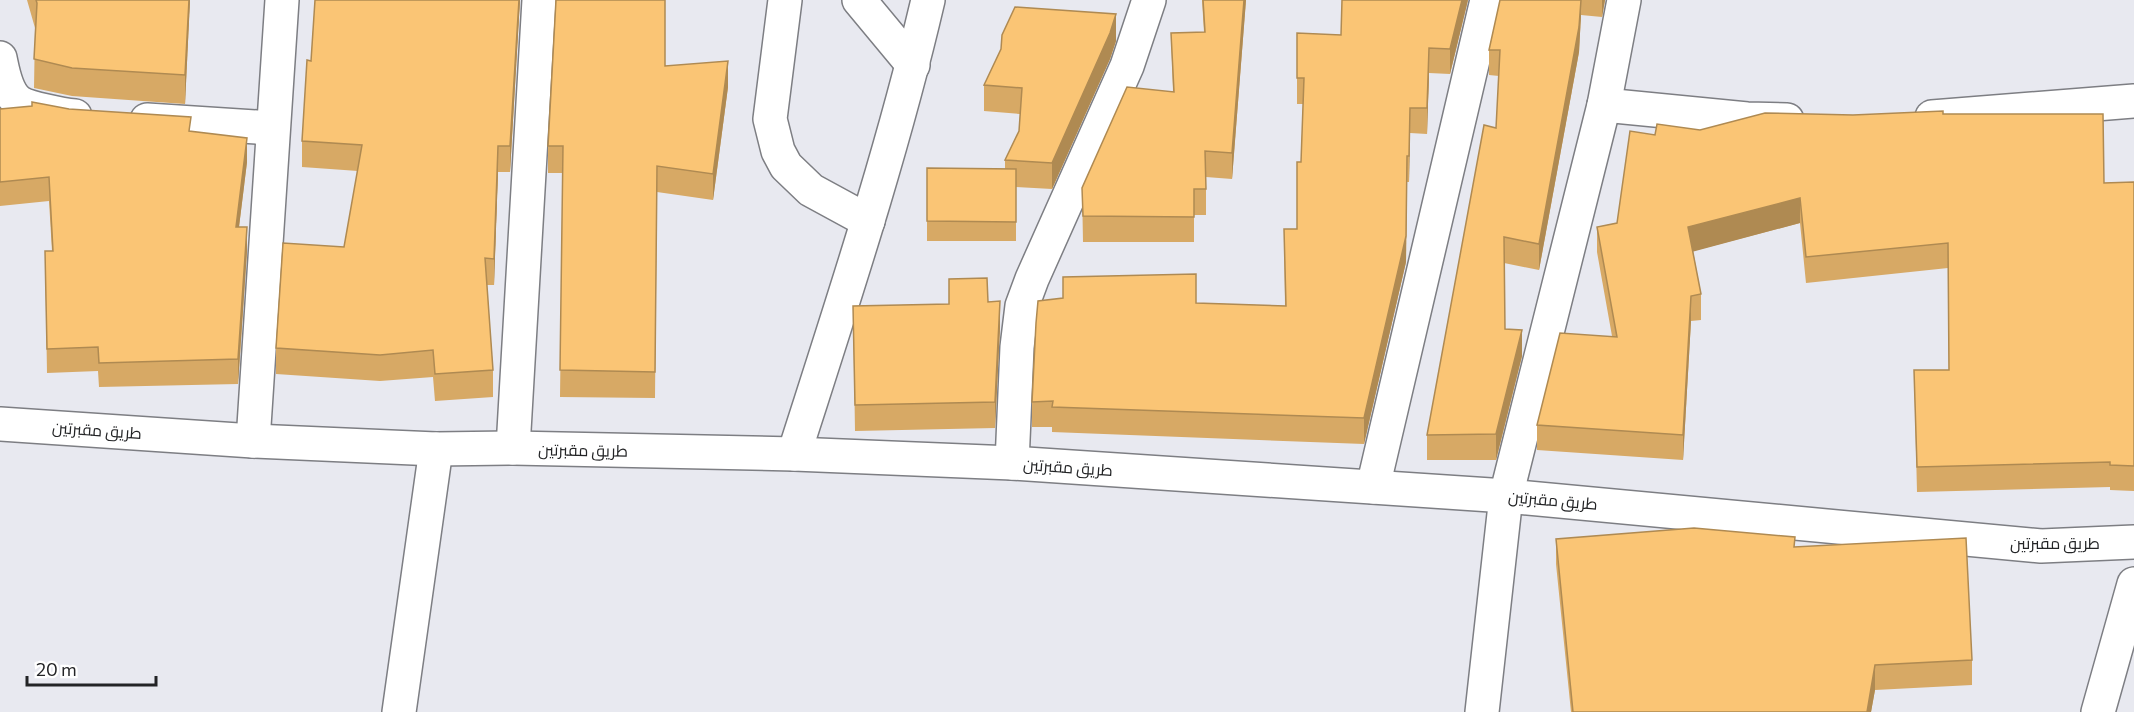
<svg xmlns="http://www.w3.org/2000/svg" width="2134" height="712" viewBox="0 0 2134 712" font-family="Commissioner,Cairo,sans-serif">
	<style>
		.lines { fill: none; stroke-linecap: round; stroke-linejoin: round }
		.minor-casing { stroke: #7d7e83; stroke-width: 36 }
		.minor { stroke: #fff; stroke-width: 33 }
		.wall { fill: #d7a965 }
		.shaded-wall { fill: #af8a52 }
		.building { fill: #fac575; stroke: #af8a52; stroke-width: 1.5 }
		.labels { text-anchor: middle; stroke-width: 6; stroke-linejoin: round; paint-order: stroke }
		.street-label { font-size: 16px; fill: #232426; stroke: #fff }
	</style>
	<rect width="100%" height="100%" fill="#e8e9f0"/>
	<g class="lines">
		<defs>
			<g id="minor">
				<polyline points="785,0 770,119 778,151 786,166 811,190 868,221"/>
				<polyline points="859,0 913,65"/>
				<path d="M0,58C3,72 6,93 19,102C28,108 63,115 75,116"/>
				<polyline points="1604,105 1747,119 1787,120"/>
				<polyline points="1932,117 2134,101"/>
				<polyline points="147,120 272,128"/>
				<polyline points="0,424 253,441 436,449 513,448 794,454 1012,463 1506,496 2041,546 2134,542"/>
				<polyline points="253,441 282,0"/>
				<polyline points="513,448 539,0"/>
				<path d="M794,454C842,304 892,154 928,0"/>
				<polyline points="1012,463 1017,347 1022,306 1032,279 1127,66 1149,0"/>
				<polyline points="1373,487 1487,0"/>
				<polyline points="399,712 436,449"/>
				<polyline points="1482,712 1506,496 1604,105 1624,0"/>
				<polyline points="2098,712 2134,584"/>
			</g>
		</defs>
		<use href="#minor" class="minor-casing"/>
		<use href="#minor" class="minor"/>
	</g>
	<g class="wall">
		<polygon points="27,0 190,0 185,104 72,96 34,88 35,28"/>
		<polygon points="315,0 520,0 510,172 498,172 494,285 487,285 493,370 493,397 435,401 433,377 380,381 276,374 276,348 344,247 358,171 302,167 302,141 311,61"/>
		<polygon points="1202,0 1246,0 1232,179 1206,177 1206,215 1194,215 1194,242 1083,242 1082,188 1173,91 1171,33 1204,32"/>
		<polygon points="1468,0 1450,74 1429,73 1427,134 1410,133 1409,182 1407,182 1406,262 1364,444 1052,432 1052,427 1032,427 1032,402 1063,298 1063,277 1196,303 1285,306 1284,229 1297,229 1301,162 1303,104 1297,104 1297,33 1341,35"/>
		<polygon points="1500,0 1605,0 1602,17 1581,15 1579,52 1539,270 1504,263 1505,329 1522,356 1496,460 1427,460 1427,435 1496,128 1499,76 1489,75 1489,50"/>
		<polygon points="1116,41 1110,59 1052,189 1016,187 1016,241 927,241 927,168 1005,169 1005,160 1019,131 1020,114 984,111 984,85"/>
		<polygon points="665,66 728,87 713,200 657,192 655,398 560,397 563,173 548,173 548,146"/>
		<polygon points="0,109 191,131 247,162 239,227 247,251 238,384 99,387 98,371 47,373 45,251 52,251 49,201 0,206"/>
		<polygon points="1943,114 2104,183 2134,182 2134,491 2110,490 2110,487 1917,492 1914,370 1949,370 1948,268 1806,283 1800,223 1693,251 1701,294 1701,320 1691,321 1683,460 1537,450 1537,425 1612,336 1597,252 1597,227 1617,223 1655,135 1853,115"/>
		<polygon points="949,279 988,302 1000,328 995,428 855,431 853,306 949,304"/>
		<polygon points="1556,539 1795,547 1972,660 1972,685 1875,690 1871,712 1571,712 1556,564"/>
	</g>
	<g class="shaded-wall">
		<polygon points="189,0 190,0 185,104 185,75"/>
		<polygon points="519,0 520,0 510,172 510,146"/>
		<polygon points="1244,0 1246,0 1232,179 1232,153"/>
		<polygon points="1462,0 1468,0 1450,74 1450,49"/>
		<polygon points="1581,0 1581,15 1579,52 1539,270 1539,244"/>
		<polygon points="1602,0 1605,0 1602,17"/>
		<polygon points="1116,14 1116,41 1110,59 1052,189 1052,163"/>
		<polygon points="1429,48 1429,73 1427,134 1427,108"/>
		<polygon points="728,61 728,87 713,200 713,174"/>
		<polygon points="1410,108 1410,133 1409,182 1409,156"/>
		<polygon points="247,138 247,162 236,251 236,227"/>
		<polygon points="498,146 498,172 494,285 494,259"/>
		<polygon points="1407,156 1406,262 1364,444 1364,418"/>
		<polygon points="1800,198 1800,223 1688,253 1688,227"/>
		<polygon points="247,227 247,251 238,384 238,359"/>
		<polygon points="1691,296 1691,321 1683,460 1683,435"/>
		<polygon points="1000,301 1000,328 995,428 995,402"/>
		<polygon points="1522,330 1522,356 1496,460 1496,434"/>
		<polygon points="1875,665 1875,690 1871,712 1867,712"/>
	</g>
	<g class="building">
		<polygon points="36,0 189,0 185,75 72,68 34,59 37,3"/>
		<polygon points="315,0 519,0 510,146 498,146 494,259 485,258 493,370 435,374 433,350 380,355 276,348 283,243 344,247 362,145 302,141 307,60 311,61"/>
		<polygon points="556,0 665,0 665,66 728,61 713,174 657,166 655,372 560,370 563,146 548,146"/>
		<polygon points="1203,0 1244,0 1232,153 1205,151 1206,189 1194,189 1194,217 1083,216 1082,188 1127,87 1174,92 1171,33 1205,32"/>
		<polygon points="1342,0 1462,0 1450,49 1429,48 1427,108 1410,108 1409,156 1407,156 1406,236 1364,418 1052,407 1053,401 1032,402 1036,323 1038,301 1063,298 1063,277 1196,274 1196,303 1286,306 1284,229 1297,229 1297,162 1301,162 1304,78 1297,78 1297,33 1341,35"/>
		<polygon points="1500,0 1581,0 1579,27 1539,244 1504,237 1505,329 1522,330 1496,434 1427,435 1484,125 1496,128 1500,50 1489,50"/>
		<polygon points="1015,7 1116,14 1110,33 1052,163 1005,160 1019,131 1022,88 984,85 1001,49 1002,35"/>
		<polygon points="32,102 69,109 191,117 189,131 247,138 236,227 247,227 238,359 99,363 98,347 47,349 45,251 53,251 49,177 0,182 0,109 32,106"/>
		<polygon points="1943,111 1943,114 2103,114 2104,183 2134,182 2134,466 2110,465 2110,462 1917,467 1914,370 1949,370 1948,243 1806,257 1800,198 1688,227 1701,294 1691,296 1683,435 1537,425 1560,333 1617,337 1597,227 1617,223 1630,131 1655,135 1657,124 1700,130 1765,113 1853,115"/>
		<polygon points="927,168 1016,169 1016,222 927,221"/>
		<polygon points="987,278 988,302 1000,301 995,402 855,405 853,306 949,304 949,279"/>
		<polygon points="1694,528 1795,537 1794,547 1966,538 1972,660 1875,665 1867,712 1573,712 1556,539"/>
	</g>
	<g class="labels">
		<g class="street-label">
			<text transform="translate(97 430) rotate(4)" y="6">طريق مقبرتين</text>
			<text transform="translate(583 450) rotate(1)" y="6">طريق مقبرتين</text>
			<text transform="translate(1068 467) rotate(4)" y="6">طريق مقبرتين</text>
			<text transform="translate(1553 500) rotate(5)" y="6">طريق مقبرتين</text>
			<text x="2055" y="549">طريق مقبرتين</text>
		</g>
	</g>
	<path d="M27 676v9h129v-9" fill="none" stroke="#232426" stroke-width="3"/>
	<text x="36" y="676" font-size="18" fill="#232426" stroke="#ffffff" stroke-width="4.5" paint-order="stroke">20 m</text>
</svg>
